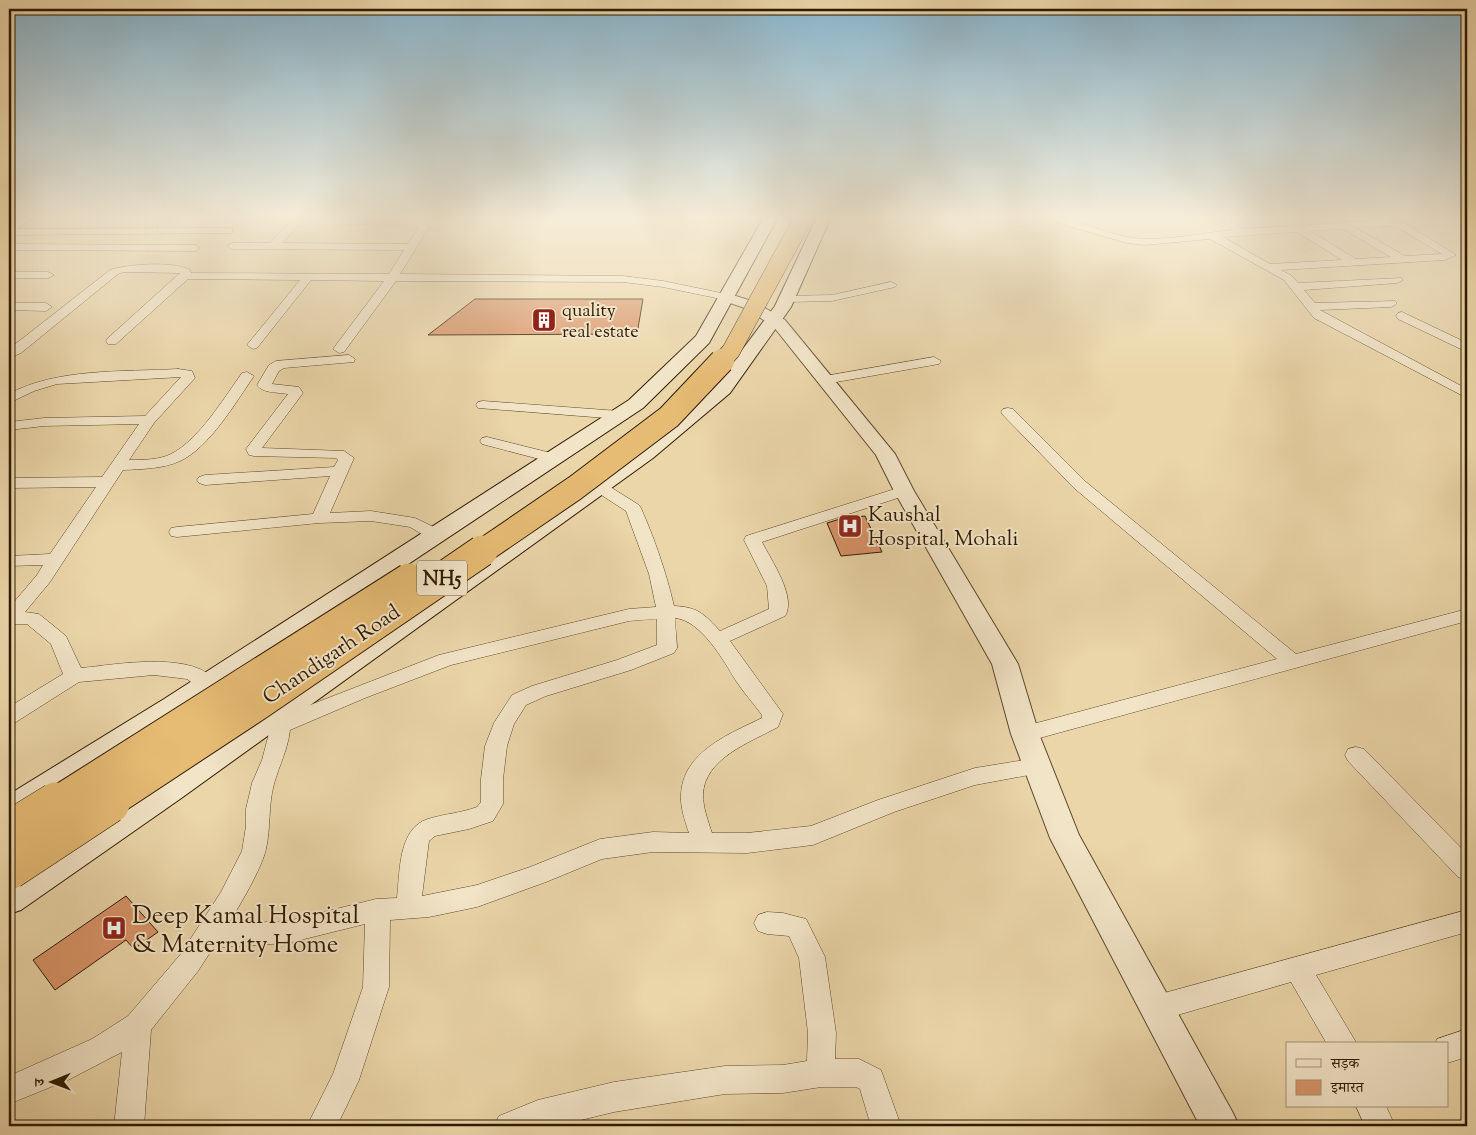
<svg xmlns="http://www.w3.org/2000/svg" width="1476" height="1135" viewBox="0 0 1476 1135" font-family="'Sorts Mill Goudy','Noto Serif Devanagari',serif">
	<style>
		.building { fill: #d99468; stroke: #2d1a01 }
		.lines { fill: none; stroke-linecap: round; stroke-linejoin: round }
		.minor-casing { stroke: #5c492b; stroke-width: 1 }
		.tertiary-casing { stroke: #5c492b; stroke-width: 2 }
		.secondary-casing { stroke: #2d1a01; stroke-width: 2 }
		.minor { fill: #f2e4c7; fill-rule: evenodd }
		.tertiary { fill: #f2e4c7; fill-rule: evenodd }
		.secondary { fill: #f2e4c7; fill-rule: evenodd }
		.trunk-bridge-far3-casing { stroke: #2d1a01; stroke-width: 19; stroke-linecap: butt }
		.trunk-bridge-far2-casing { stroke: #2d1a01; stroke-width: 26; stroke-linecap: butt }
		.trunk-bridge-far1-casing { stroke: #2d1a01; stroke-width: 33; stroke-linecap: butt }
		.trunk-bridge-casing { stroke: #2d1a01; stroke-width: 42; stroke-linecap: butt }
		.trunk-bridge-far3 { stroke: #e6bb74; stroke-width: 18 }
		.trunk-bridge-far2 { stroke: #e6bb74; stroke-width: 24 }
		.trunk-bridge-far1 { stroke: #e6bb74; stroke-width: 31 }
		.trunk-bridge { stroke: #e6bb74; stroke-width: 41 }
		.labels { text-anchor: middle; stroke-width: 4; stroke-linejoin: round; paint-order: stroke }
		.far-poi-label { font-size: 18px; fill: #2d1a01; stroke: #f2e4c7; text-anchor: start }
		.shield { fill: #f2e4c7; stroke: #68573c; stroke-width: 1 }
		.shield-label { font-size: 20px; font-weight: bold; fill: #2d1a01 }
		.poi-label { font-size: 21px; fill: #2d1a01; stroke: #f2e4c7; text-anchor: start }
		.street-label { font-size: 21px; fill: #2d1a01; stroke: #f2e4c7 }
		.near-poi-label { font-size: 25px; fill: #2d1a01; stroke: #f2e4c7; text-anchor: start }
	</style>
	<rect width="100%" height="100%" fill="#ebd6a9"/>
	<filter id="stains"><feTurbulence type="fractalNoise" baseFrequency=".004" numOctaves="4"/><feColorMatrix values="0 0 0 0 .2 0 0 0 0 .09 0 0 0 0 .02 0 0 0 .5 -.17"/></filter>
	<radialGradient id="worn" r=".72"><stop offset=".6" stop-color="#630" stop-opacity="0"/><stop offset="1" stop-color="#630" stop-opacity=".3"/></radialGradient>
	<g class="building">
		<polygon points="475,299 643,299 637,334 428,335"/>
		<polygon points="865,516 882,552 841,556 827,523 840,519"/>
		<polygon points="126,896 158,932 134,949 126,940 55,990 33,960"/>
	</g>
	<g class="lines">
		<defs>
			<g id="minor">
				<polygon points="9,217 29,217 30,218 25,221 9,221"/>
				<path d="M393,217L423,220L429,227L400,274L623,276L663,281L726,294L732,297L726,300L663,287L623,282L396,281L344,352L339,353L333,349L384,281L311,280L257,348L253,349L247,345L300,280L188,279L116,344H108L106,341L108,338L180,273L124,272L118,274L21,353L9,358V349L110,270C128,264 173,261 190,270L191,273L389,274L404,250L232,249L227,246L232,243H270L289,223L305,219ZM396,224L416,225L419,227L408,244L282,243L297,227L305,225Z"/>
				<path d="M1042,217C1071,215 1099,232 1128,237C1157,243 1202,233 1232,230L1218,217H1229L1243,229L1389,220L1408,225L1456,255L1445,260L1281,270L1292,276L1298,283L1401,278L1403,280L1397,283L1304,290L1315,303L1395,301L1397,303L1395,305L1391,307L1320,310L1467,389V398L1314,318L1284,280L1210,239L1145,245L1127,243L1044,219ZM1389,226L1400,229L1442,254L1405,256L1356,228ZM1343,229L1391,257L1356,259L1310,231ZM1297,232L1342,260L1270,264L1223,237Z"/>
				<polygon points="228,228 232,229 232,233 9,235 9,229"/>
				<polygon points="9,244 195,245 200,248 195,251 9,250"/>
				<polygon points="9,272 48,272 54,275 48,278 9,278"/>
				<polygon points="891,282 897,285 895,287 832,301 787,302 781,299 787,296 832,295"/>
				<polygon points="9,303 46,303 52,307 46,311 9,310"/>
				<polygon points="1402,312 1467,343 1467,352 1398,319 1396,316 1398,313"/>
				<path d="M349,355L355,359L354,362L284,368L279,371L272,384L299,387L303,393L262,448L344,451L354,458L330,513L371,511L415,518L442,531L444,535L442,539H430L410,527L371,521L319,523L177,537L171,536L169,532L171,528L177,527L313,514L330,476L205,485L199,483L197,480L199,477L205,475L334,467L338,460L336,458L254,456L249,455L246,449L288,394C279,392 263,394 257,385L269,365L276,361Z"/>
				<polygon points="934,357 941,361 939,364 825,384 818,380 825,376"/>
				<path d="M178,369L192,371L195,378L154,423L129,460C143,460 159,460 171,454C199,440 224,398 242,373L247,372L254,376C236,402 209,448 180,461C163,469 142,469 123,470L50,582L25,612L39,614L66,636L81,668C114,665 197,649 218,684L215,689L208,691L201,689L187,679L154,675L79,682L16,722L9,724V707L63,674L51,644L27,624H9V608L37,575L43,565L9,566V556L50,554L96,487L9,488V478L102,477L139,424L44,426L9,430V422L44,418L145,416L181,377L57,384L34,391L9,403V394C56,368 124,372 178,369Z"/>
				<polygon points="483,401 619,411 624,412 626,415 624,418 619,419 478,408 476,405 478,402"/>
				<polygon points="1008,408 1013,409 1086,482 1296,654 1467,609 1467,621 1025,742 1018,740 1014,734 1018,728 1277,659 1074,488 1003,415 1001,412 1003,409"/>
				<polygon points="487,437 559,455 562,458 559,461 554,463 482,444 480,441 482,438"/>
				<path d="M598,481L604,483L639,505L641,508C655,540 666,572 674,606C698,607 704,614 720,631L769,609L767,586L744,540L746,536L898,488H910L912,491L910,494L762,542C771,560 797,597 785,616L730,641L783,714L778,727C751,742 704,758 703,795C703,807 708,821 712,833H747L811,826L878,800L975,768L1037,758L1045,760L1048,766L1045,772L975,785L894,812L813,845L747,853L653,852L602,859L546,882L477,907L429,917L390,920L389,987L359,1080L337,1126H307L333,1074L363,987L365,924L288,943L223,947L215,945L198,971L151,1030L144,1126H114L122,1052L68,1080L9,1104V1076L92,1039L128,1016L180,955L221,892L242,851L246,826V809L252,783L262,760L268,737L272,713L275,708L282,705L289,708L292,712L439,655L629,609L656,607L649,574L626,511L592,489L590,486L592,483ZM675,618C701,620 724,661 736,681C744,693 754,704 762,715V718C729,734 683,752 681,794C680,807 685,821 689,833L653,832L600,839L530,867L477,885L422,896L429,841L435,836L469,829L493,821L503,804V779L507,746L514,724L526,705L546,696L631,670L674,653L677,648ZM657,619V645L617,660L532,686L512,695L494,723L485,746L481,779V802L477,807C461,813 444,814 428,819C398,828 400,872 397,898L376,899L288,921L228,924C239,907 262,868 266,849C271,827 268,806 274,784C279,766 288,749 290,730L365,698L451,665L629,621Z"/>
				<polygon points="1356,747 1364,749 1467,854 1467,880 1458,877 1348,761 1345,755 1348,749"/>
				<polygon points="1467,910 1467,932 1316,975 1357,1044 1327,1044 1291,982 1157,1021 1147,1017 1143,1008 1147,999 1157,995"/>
				<polygon points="767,912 783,913 806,919 825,957 836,1033 835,1059 859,1059 881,1070 901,1126 871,1126 860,1089 856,1087 821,1087 783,1093 725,1094 614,1112 556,1126 494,1126 499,1116 538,1100 614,1082 725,1066 783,1065 807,1061 808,1033 799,958 789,936 767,934 758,931 754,923 758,915"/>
				<polygon points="1467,1029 1467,1057 1447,1063 1447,1044 1435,1044 1437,1039"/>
				<polygon points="1356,1106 1386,1106 1395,1126 1365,1126"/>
			</g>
			<g id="tertiary">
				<polygon points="18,217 33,217 14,231 9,232 9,223"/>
				<polygon points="726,293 755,302 785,320 895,454 914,491 1018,664 1039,734 1079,835 1233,1113 1239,1126 1200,1126 1050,838 1011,734 992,664 894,491 876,455 773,326 745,308 721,300 719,297 721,294"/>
			</g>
			<g id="secondary">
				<polygon points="764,217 778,217 709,343 643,408 184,713 35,810 24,814 13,810 9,799 13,792 164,699 629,400 696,336"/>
				<polygon points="817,217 831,217 791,307 730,393 653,458 180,799 21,910 9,914 9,880 158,781 637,448 716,385 775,306"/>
			</g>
		</defs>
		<use href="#minor" class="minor-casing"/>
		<use href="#tertiary" class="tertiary-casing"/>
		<use href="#secondary" class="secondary-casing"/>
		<use href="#minor" class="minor"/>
		<use href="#tertiary" class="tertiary"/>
		<use href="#secondary" class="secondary"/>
		<defs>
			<polyline id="trunk-bridge-far3" points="721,362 731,351 804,217"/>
			<polyline id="trunk-bridge-far2" points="480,553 575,488 669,417 722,361"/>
			<g id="trunk-bridge-far1">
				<polyline points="54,804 409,579"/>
				<polyline points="107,804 257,705 482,551"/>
			</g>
			<g id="trunk-bridge">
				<polyline points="9,832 56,803"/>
				<polyline points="9,869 109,803"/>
			</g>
		</defs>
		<use href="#trunk-bridge-far3" class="trunk-bridge-far3-casing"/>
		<use href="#trunk-bridge-far2" class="trunk-bridge-far2-casing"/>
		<use href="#trunk-bridge-far1" class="trunk-bridge-far1-casing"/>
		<use href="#trunk-bridge" class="trunk-bridge-casing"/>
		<use href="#trunk-bridge-far3" class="trunk-bridge-far3"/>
		<use href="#trunk-bridge-far2" class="trunk-bridge-far2"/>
		<use href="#trunk-bridge-far1" class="trunk-bridge-far1"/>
		<use href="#trunk-bridge" class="trunk-bridge"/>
	</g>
	<linearGradient id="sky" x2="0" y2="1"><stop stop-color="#88b6cf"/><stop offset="0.58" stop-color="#f6edd8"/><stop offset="1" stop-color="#f6edd8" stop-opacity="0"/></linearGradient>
	<rect width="1476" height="376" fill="url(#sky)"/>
	<defs>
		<symbol id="building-square" viewBox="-11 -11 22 22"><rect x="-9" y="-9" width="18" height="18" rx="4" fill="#8f2418" stroke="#f2e4c7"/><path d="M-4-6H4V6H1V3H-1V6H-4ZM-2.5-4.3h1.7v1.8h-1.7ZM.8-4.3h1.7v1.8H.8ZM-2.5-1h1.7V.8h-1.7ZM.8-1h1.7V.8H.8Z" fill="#fff"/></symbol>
		<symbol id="hospital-square" viewBox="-11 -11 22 22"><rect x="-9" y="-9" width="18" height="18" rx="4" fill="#8f2418" stroke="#f2e4c7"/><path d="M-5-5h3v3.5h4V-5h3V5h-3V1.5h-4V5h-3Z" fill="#fff"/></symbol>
	</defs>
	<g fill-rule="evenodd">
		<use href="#building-square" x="530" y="306" width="28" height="28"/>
		<use href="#hospital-square" x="836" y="512" width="28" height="28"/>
		<use href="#hospital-square" x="100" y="914" width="28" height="28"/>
	</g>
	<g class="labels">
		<g class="far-poi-label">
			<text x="562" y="316">quality<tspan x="562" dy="21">real estate</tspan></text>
		</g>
		<rect class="shield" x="417" y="560.5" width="50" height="35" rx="4"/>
		<g class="shield-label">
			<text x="442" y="585">NH5</text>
		</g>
		<g class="poi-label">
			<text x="868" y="521">Kaushal<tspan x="868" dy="24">Hospital, Mohali</tspan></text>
		</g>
		<g class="street-label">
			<text transform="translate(331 654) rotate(-34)" y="7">Chandigarh Road</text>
		</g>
		<g class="near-poi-label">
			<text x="132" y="923">Deep Kamal Hospital<tspan x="132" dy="29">&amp; Maternity Home</tspan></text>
		</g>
	</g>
	<rect width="1476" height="1135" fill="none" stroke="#ebd6a9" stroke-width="30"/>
	<rect x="10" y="10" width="1456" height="1115" fill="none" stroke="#2d1a01" stroke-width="2.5"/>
	<rect x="15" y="15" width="1446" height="1105" fill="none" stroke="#2d1a01"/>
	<rect x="1286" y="1042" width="162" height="65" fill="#f2e4c7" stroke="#a39378"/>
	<rect x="1296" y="1059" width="25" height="8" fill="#f2e4c7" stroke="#a39378"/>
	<text x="1331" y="1068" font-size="15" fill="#2d1a01">सड़क</text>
	<rect x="1296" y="1080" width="25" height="15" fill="#d99468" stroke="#a39378"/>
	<text x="1331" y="1092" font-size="15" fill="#2d1a01">इमारत</text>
	<g transform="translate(52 1082) rotate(269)" stroke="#f2e4c7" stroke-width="4" paint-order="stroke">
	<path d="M0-4L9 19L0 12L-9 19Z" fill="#2d1a01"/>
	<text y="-8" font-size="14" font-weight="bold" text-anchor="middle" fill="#2d1a01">उ</text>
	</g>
	<rect width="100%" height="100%" filter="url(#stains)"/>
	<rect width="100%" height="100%" fill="url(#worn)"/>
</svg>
